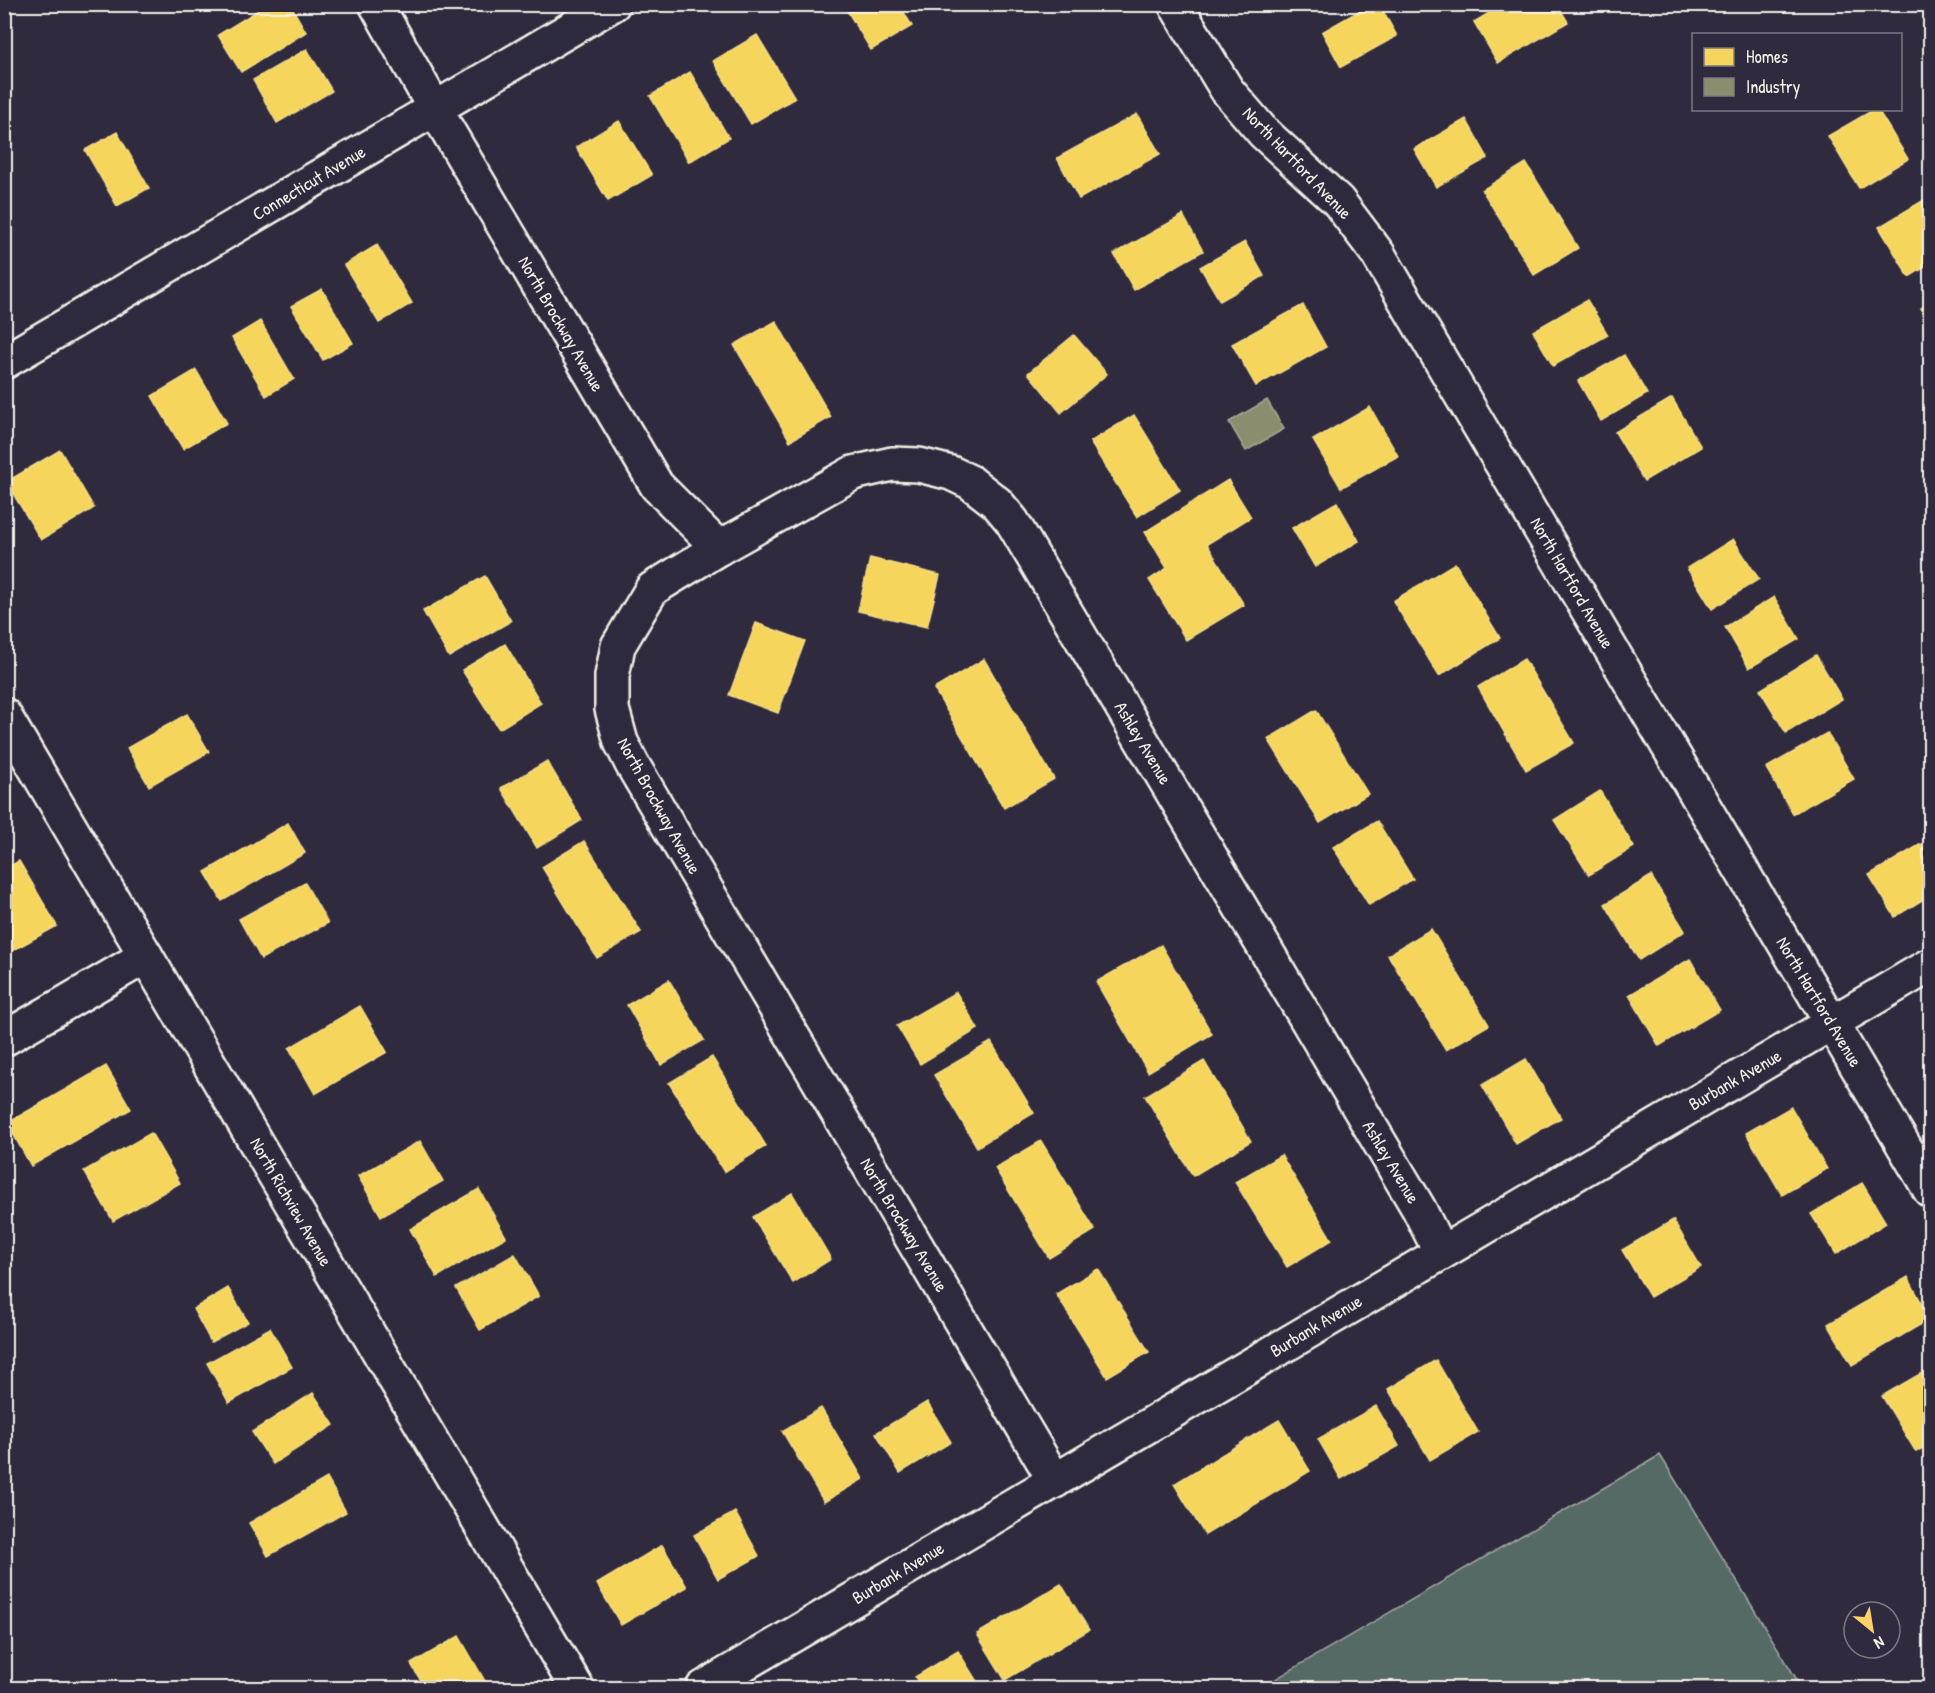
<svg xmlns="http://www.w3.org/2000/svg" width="1935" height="1693" viewBox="0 0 1935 1693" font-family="'Patrick Hand',sans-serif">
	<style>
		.green { fill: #576b65; stroke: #a6aea6; stroke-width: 1.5 }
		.homes { fill: #f6d55c; stroke: #f5dd86; stroke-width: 1.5 }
		.industry { fill: #8c8c6e; stroke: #abaa93; stroke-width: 1.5 }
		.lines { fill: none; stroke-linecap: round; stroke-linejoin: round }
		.minor-casing { stroke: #f4f1e8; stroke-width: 38 }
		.tertiary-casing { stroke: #f4f1e8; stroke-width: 38 }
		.minor { stroke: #2f2a3d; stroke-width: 33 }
		.tertiary { stroke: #2f2a3d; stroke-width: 33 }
		.labels { text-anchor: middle; stroke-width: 6; stroke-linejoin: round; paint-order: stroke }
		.street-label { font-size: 18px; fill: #f4f1e8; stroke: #2f2a3d }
	</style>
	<rect width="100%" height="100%" fill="#2f2a3d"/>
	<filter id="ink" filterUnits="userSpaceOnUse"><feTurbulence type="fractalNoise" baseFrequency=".0167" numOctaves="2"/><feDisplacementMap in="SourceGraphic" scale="12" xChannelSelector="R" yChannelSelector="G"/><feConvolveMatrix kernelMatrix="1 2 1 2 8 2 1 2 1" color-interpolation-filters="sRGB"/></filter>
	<g filter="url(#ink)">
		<polygon class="green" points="1660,1455 1802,1688 1260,1688"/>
		<g class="homes">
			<polygon points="268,4 290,4 306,32 241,72 218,35"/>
			<polygon points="843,4 899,4 912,26 871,50"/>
			<polygon points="1371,4 1379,4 1397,36 1341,67 1322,32"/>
			<polygon points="1504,4 1557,4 1568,22 1498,63 1474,22"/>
			<polygon points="757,35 795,98 751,124 713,61"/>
			<polygon points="307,49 332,91 277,123 253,80"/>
			<polygon points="690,72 729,138 689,162 650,96"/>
			<polygon points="1873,110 1878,110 1908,159 1859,188 1828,136"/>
			<polygon points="1137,114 1160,154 1079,199 1057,158"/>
			<polygon points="1466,119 1488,158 1436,187 1414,149"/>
			<polygon points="619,121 652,175 608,201 576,147"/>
			<polygon points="117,132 149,188 117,206 85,150"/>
			<polygon points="1526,163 1578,248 1534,275 1482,190"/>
			<polygon points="1924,200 1930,210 1930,264 1909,277 1879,227"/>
			<polygon points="1183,215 1203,251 1134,290 1114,254"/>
			<polygon points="1245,242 1264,276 1220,301 1200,267"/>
			<polygon points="377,245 412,303 379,323 344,265"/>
			<polygon points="322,289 353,343 323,360 291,306"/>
			<polygon points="1587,300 1608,335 1553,366 1533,331"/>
			<polygon points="1930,303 1930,323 1921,308"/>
			<polygon points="1303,305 1326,347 1256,386 1232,344"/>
			<polygon points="260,321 294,379 266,396 232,338"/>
			<polygon points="776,321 831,417 790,441 734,345"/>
			<polygon points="1074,335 1107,374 1061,413 1028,373"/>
			<polygon points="1624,355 1647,394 1601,421 1578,381"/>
			<polygon points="196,370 227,423 183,449 152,396"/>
			<polygon points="1672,398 1701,447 1644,481 1615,432"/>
			<polygon points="1370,407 1398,456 1341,488 1313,440"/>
			<polygon points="1134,415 1180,490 1137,517 1090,442"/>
			<polygon points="60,450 94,508 41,540 6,482"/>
			<polygon points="1228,480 1251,517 1207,544 1244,605 1186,640 1149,580 1167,568 1145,532"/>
			<polygon points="1337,502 1359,541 1315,567 1292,528"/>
			<polygon points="1733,539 1759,579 1712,609 1687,568"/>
			<polygon points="870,558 940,575 927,627 858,611"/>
			<polygon points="1455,563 1500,638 1439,676 1393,601"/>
			<polygon points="485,576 511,621 449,657 423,611"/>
			<polygon points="1774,597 1799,639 1749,668 1725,627"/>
			<polygon points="756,623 805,641 778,713 729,695"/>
			<polygon points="505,644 541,703 499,729 462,670"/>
			<polygon points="1816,655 1842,699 1786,733 1760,690"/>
			<polygon points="984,659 1054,779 1004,808 934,689"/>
			<polygon points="1524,659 1574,743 1526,770 1478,687"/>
			<polygon points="1316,710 1368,794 1320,823 1268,739"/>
			<polygon points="187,714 209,752 149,786 127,748"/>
			<polygon points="1827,733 1854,779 1793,814 1766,768"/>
			<polygon points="547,761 582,820 537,848 501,788"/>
			<polygon points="1600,791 1634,847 1589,875 1554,820"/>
			<polygon points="1377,821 1413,879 1369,905 1333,847"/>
			<polygon points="288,823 305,853 222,901 205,872"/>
			<polygon points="584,841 641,932 597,958 542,867"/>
			<polygon points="1921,844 1930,859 1930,895 1895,917 1869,875"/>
			<polygon points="19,861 57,926 10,952 4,942 4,869"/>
			<polygon points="1651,876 1685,931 1639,960 1605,904"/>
			<polygon points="305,883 328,923 261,959 239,919"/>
			<polygon points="1431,929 1489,1025 1446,1050 1388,955"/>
			<polygon points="1161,945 1212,1034 1148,1072 1096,982"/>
			<polygon points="1690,959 1720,1010 1659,1046 1629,995"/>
			<polygon points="669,980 704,1040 661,1065 627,1005"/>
			<polygon points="956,992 978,1029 920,1064 897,1026"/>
			<polygon points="360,1006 387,1052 315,1094 289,1048"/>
			<polygon points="991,1042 1034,1113 977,1147 934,1075"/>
			<polygon points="712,1057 766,1146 724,1172 669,1083"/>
			<polygon points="1526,1059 1561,1118 1516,1144 1482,1085"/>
			<polygon points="1204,1061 1251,1141 1193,1176 1145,1096"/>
			<polygon points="106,1066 131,1109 31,1166 7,1123"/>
			<polygon points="1791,1107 1827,1169 1782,1195 1746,1133"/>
			<polygon points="151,1133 180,1183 113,1221 84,1171"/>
			<polygon points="420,1141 443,1181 381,1216 358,1176"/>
			<polygon points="1041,1141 1095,1230 1049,1258 995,1168"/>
			<polygon points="1281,1155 1332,1240 1287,1267 1235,1182"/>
			<polygon points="1862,1183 1886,1223 1836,1254 1811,1214"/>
			<polygon points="479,1189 506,1237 437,1277 410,1229"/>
			<polygon points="792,1193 831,1259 793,1283 753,1217"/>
			<polygon points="1673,1220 1701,1267 1650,1297 1622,1250"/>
			<polygon points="515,1254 539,1296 480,1330 456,1288"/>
			<polygon points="1098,1269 1149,1352 1107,1377 1056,1294"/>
			<polygon points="1908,1277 1930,1319 1852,1365 1828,1324"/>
			<polygon points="228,1288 248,1322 211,1342 193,1309"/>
			<polygon points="270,1328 292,1367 229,1403 207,1363"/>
			<polygon points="1436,1360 1478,1432 1430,1460 1388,1389"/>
			<polygon points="1925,1371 1930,1380 1930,1444 1916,1452 1882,1396"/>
			<polygon points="313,1393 334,1425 273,1464 252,1432"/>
			<polygon points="927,1402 951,1442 900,1473 876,1433"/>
			<polygon points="1376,1406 1399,1446 1341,1479 1318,1439"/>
			<polygon points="821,1408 863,1479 824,1502 782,1431"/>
			<polygon points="1279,1420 1310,1471 1205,1535 1174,1484"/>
			<polygon points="327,1478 346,1512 268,1556 249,1523"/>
			<polygon points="735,1512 759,1556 718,1579 694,1535"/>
			<polygon points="662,1545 687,1587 621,1625 597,1584"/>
			<polygon points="1061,1584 1089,1630 1005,1680 977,1634"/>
			<polygon points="459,1636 489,1688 425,1688 411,1664"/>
			<polygon points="958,1651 981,1688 922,1688 915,1677"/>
		</g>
		<polygon class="industry" points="1267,400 1284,429 1246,451 1229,422"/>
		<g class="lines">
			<defs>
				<g id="minor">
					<polyline points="376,4 435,109 657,486 719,548"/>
					<polyline points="1175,4 1227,90 1263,132 1338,201 1378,254 1930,1190"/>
					<polyline points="4,715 577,1688"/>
					<polyline points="4,1039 146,956"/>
					<polyline points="1055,1481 632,764 621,742 612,709 612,676 618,646 652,589 719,548 853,473 892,464 919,465 951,473 970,482 997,503 1012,521 1419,1209 1441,1253"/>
					<polyline points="703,1688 1930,965"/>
				</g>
				<polyline id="tertiary" points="4,362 613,4"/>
			</defs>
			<use href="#minor" class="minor-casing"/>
			<use href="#tertiary" class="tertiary-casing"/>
			<use href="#minor" class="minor"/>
			<use href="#tertiary" class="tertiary"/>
		</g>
	</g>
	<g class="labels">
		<g class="street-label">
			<text transform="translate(1297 163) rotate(46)" y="6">North Hartford Avenue</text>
			<text transform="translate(309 183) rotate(-31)" y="6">Connecticut Avenue</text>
			<text transform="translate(561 324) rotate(60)" y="6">North Brockway Avenue</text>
			<text transform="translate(1572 583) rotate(60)" y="6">North Hartford Avenue</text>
			<text transform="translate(1143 743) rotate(59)" y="6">Ashley Avenue</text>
			<text transform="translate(659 806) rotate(61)" y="6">North Brockway Avenue</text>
			<text transform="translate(1819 1002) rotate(59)" y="6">North Hartford Avenue</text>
			<text transform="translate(1735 1080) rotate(-30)" y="6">Burbank Avenue</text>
			<text transform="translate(1391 1162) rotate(59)" y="6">Ashley Avenue</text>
			<text transform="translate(291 1202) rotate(60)" y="6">North Richview Avenue</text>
			<text transform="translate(904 1225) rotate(59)" y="6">North Brockway Avenue</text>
			<text transform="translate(1316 1326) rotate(-31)" y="6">Burbank Avenue</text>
			<text transform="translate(898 1573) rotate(-31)" y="6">Burbank Avenue</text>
		</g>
	</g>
	<rect width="1935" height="1693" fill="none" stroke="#2f2a3d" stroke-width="24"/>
	<rect x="12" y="12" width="1911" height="1669" fill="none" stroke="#f4f1e8" stroke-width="2" filter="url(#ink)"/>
	<rect x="1692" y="33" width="210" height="78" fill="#2f2a3d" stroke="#7e7a81" stroke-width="1.5"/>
	<rect x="1704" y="48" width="30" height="18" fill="#f6d55c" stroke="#7e7a81" stroke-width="1.5"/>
	<text x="1746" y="63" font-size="18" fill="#f4f1e8">Homes</text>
	<rect x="1704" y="78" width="30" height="18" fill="#8c8c6e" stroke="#7e7a81" stroke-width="1.5"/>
	<text x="1746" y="93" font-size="18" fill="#f4f1e8">Industry</text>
	<g transform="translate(1872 1630) rotate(150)"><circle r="28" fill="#2f2a3d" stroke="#7e7a81" stroke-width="1.5"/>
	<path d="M0-4.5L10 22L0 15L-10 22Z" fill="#ffd166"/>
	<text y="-9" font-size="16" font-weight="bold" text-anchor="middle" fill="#f4f1e8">N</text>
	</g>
</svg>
